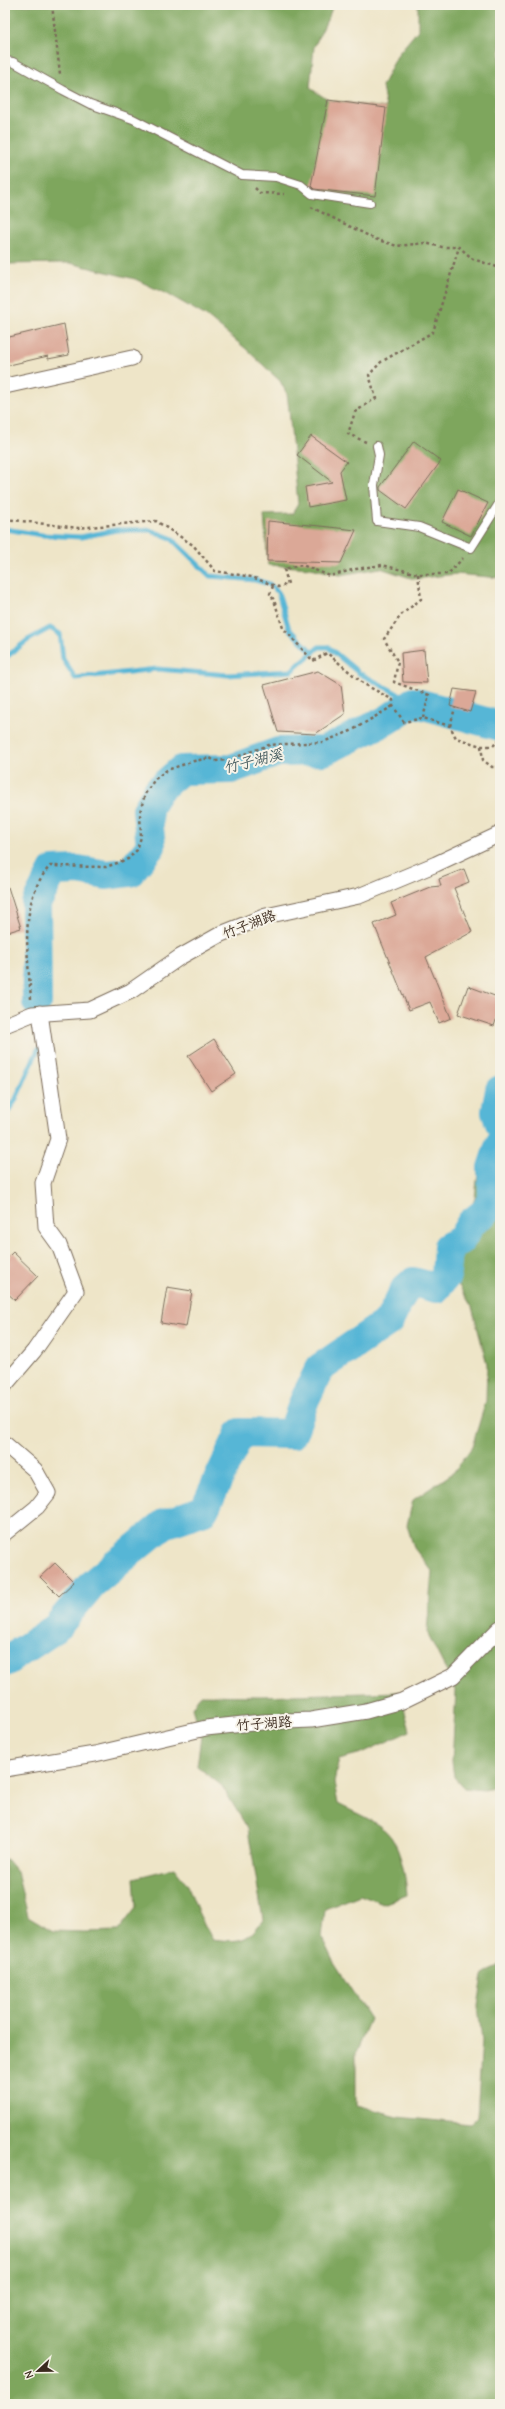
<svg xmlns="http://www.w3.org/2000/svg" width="505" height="2409" viewBox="0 0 505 2409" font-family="'Comic Neue','LXGW WenKai TC',sans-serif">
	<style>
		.forest { fill: #7ea65d; stroke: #5c683e }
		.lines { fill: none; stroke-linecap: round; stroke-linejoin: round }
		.stream { stroke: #57b6d6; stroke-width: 5 }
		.river { stroke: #57b6d6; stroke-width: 30 }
		.building { fill: #dba897 }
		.lane-casing { stroke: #7a6b5a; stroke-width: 10 }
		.street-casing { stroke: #7a6b5a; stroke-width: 17 }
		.path { stroke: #7a6b5a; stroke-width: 2.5; stroke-dasharray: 3 3; stroke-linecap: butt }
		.lane { stroke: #fff; stroke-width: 8 }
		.street { stroke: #fff; stroke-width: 15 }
		.labels { text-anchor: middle; stroke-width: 4; stroke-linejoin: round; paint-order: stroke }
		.street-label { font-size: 14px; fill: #3b2a1e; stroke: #f7f3e8 }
		.water-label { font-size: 15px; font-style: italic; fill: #455b5e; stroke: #f7f3e8 }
	</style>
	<rect width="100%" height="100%" fill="#f7f3e8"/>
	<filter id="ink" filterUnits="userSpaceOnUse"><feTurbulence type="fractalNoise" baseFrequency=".025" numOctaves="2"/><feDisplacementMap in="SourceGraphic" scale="8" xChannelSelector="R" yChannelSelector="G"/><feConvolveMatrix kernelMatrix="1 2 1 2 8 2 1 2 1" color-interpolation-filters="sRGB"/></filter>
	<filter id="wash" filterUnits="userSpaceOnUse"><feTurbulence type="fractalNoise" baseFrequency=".012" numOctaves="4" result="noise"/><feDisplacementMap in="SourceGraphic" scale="16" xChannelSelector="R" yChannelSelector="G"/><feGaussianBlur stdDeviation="0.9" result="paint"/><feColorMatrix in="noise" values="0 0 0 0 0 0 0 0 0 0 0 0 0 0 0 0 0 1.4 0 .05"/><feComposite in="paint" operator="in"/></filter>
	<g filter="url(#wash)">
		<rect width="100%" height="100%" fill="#eee5c8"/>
		<g class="forest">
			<polygon points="5,5 333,5 329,16 314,47 310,88 328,100 386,108 382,86 398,54 418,30 418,5 500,5 500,578 456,574 414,579 380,568 340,575 311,568 268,565 264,515 292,514 298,504 289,410 287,394 280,381 245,348 206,316 173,297 135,279 70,263 5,264"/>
			<polygon points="500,1125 500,1787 483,1790 464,1788 454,1777 452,1762 456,1690 427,1632 432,1571 414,1548 407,1525 413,1500 453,1473 472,1447 486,1401 487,1364 472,1307 456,1281 453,1258 475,1198 479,1163 488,1140"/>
			<path d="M400,1692L410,1731L362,1753L339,1759L334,1782L338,1804C355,1813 379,1821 391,1837C401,1851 406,1878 407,1895L383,1904L360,1895L325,1909L322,1938L334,1963L370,2019L356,2052V2106L398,2117L471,2124L477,2116L482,2040L478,2006L483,1976L500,1964V2404H5V1858L17,1872L28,1916L53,1931L84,1932L118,1931L136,1908L134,1878L174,1868L188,1886L199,1914L212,1939C240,1942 246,1943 263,1920L248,1829L222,1786L197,1766L201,1737L192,1708L200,1695L259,1696Z"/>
		</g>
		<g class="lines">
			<g class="stream">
				<polyline points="5,529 42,535 81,537 116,530 150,530 171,538 210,576 255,580 269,584 278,592 289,629 313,653"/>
				<polyline points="5,658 28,640 50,628 60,634 63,659 75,678 157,669 228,675 291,671 319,647 328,647 359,673 413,702"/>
				<polyline points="5,1116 15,1101 38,1049"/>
			</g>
			<g class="river">
				<polyline points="37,1002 36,904 53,871 78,870 107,875 130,872 151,846 147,810 158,790 181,770 231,769 278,752 324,751 387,720 413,702 500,726"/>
				<polyline points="500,1090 496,1112 500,1123"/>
				<polyline points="5,1662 56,1628 92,1584 164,1524 204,1510 240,1433 292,1434 305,1399 320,1368 389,1321 405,1289 413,1282 436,1288 446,1276 448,1247 461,1240 471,1223 485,1212 493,1197 492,1168 500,1144"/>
			</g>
		</g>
		<g id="blocks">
			<g class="building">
				<polygon points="328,100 386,108 375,196 314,189 311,186"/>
				<polygon points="64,324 69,355 48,359 48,356 5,366 5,338"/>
				<polygon points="311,436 347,462 340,471 346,500 308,507 305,487 332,482 297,455"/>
				<polygon points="414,441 441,461 406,509 380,490 380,487"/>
				<polygon points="458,489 488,503 471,536 442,522"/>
				<polygon points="268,521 320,526 356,530 341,563 267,561"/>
				<polygon points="424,650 427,683 403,682 401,653"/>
				<polygon points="318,671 341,685 345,714 315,734 278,732 264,685"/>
				<polygon points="454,689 476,692 470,712 450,706"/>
				<polygon points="464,869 469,882 454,888 472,932 426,957 451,1018 439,1023 430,1002 409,1010 374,924 396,915 391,903 430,887 441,886 439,879"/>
				<polygon points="8,887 21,928 5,933 5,888"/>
				<polygon points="468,986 500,998 500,1009 494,1026 458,1014"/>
				<polygon points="214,1039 236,1074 211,1091 188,1056"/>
				<polygon points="13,1252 38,1276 15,1300 5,1291 5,1260"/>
				<polygon points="167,1287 192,1291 186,1327 161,1323"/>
				<polygon points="55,1563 74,1582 59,1596 40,1577"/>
			</g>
		</g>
	</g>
	<g filter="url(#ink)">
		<use href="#blocks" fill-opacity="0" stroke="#7a6b5a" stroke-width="1"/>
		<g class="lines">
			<defs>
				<g id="lane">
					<polyline points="5,61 13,62 63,90 90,104 133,119 242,175 276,177 301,185 312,194 370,203"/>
					<polyline points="377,446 379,455 374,485 377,521 419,527 471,548 500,502"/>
				</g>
				<g id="street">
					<polyline points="5,386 132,358"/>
					<polyline points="5,1025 32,1014 90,1010 131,991 180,957 221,934 266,916 359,896 436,864 500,834"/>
					<polyline points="5,1385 34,1351 76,1291 59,1245 46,1227 43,1183 58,1139 40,1013"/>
					<polyline points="5,1444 35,1470 48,1493 37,1507 5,1533"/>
					<polyline points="5,1769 95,1754 206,1728 262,1722 311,1720 366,1711 402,1701 453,1676 500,1628"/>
				</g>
			</defs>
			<use href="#lane" class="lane-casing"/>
			<use href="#street" class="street-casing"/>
			<g class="path">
				<polyline points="52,5 60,74"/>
				<polyline points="255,188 260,193 284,194"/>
				<polyline points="311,207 375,239 397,246 425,243 442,247 459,247 473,259 500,268"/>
				<polyline points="366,442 348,434 355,412 376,398 369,375 381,362 433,332 459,247"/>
				<polyline points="5,519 78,528 156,521 193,545 215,571 252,577 278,587 288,584 284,569 302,565 330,576 356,569 382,565 418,574 448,574 463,558"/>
				<polyline points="418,574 421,599 401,615 384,639 398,662 394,682 429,695 423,718"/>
				<polyline points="273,586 270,594 274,600 283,628 313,661 327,653 364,684 393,700 393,706 404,722 423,718 450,726 456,738 481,746 493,746 500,739"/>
				<polyline points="450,726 455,708"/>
				<polyline points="481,746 483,760 492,767 500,767"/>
				<path d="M31,999C28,956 18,901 50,866L106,867L128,859L137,850L141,837L140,812L145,794L155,779L167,770L194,761L210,758L215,761L228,760L269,745L323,742L351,731L393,706"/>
			</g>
			<use href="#lane" class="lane"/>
			<use href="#street" class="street"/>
		</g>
	</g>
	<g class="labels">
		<g class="street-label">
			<text transform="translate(249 924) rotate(-21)" y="5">竹子湖路</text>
			<text transform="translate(264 1723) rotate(-4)" y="5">竹子湖路</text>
		</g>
		<g class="water-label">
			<text transform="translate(253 761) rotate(-14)" y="5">竹子湖溪</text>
		</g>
	</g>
	<rect width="505" height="2409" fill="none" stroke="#f7f3e8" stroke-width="20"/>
	<g transform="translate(38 2371) rotate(248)" stroke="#f7f3e8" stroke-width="3" paint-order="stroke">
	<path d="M0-3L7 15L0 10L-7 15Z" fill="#3b2a1e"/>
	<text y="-6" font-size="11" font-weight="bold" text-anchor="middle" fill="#3b2a1e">N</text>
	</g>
</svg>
